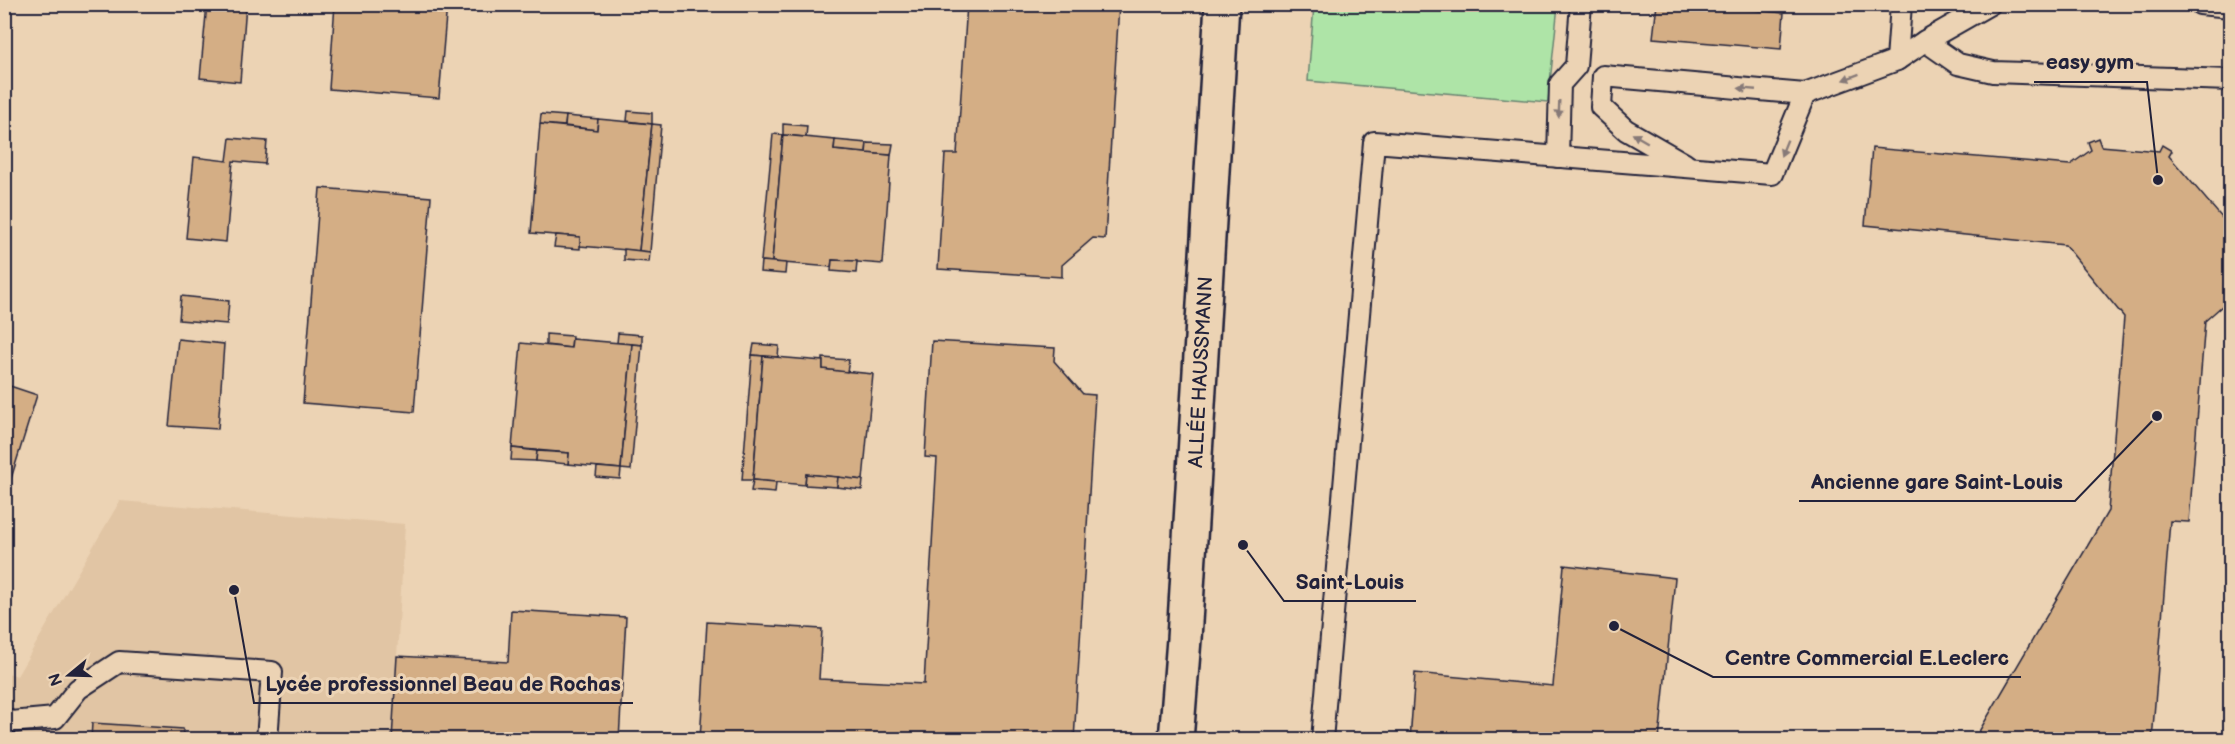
<svg xmlns="http://www.w3.org/2000/svg" width="2235" height="744" viewBox="0 0 2235 744" font-family="'Balsamiq Sans',sans-serif">
	<style>
		.built { fill: #e1c5a4 }
		.green { fill: #aee4a7; stroke: #688371; stroke-width: 1.5 }
		.building { fill: #d4ae85; stroke: #22223b; stroke-width: 1.5 }
		.lines { fill: none; stroke-linecap: round; stroke-linejoin: round }
		.service-casing { stroke: #22223b; stroke-width: 24 }
		.tertiary-casing { stroke: #22223b; stroke-width: 38 }
		.service { stroke: #ecd3b4; stroke-width: 20 }
		.tertiary { stroke: #ecd3b4; stroke-width: 33 }
		.oneway { fill: #877a78 }
		.labels { text-anchor: middle; stroke-width: 6; stroke-linejoin: round; paint-order: stroke }
		.street-label { font-size: 20px; fill: #22223b; stroke: #ecd3b4 }
		.leader { fill: none; stroke: #22223b; stroke-width: 2 }
		.callout-dot { fill: #22223b; stroke: #ecd3b4; stroke-width: 2 }
		.callout-label { font-size: 21px; text-anchor: middle; font-weight: bold; fill: #22223b; stroke: #ecd3b4; stroke-width: 6; stroke-linejoin: round; paint-order: stroke }
	</style>
	<rect width="100%" height="100%" fill="#ecd3b4"/>
	<filter id="ink" filterUnits="userSpaceOnUse"><feTurbulence type="fractalNoise" baseFrequency=".0167" numOctaves="2"/><feDisplacementMap in="SourceGraphic" scale="12" xChannelSelector="R" yChannelSelector="G"/><feConvolveMatrix kernelMatrix="1 2 1 2 8 2 1 2 1" color-interpolation-filters="sRGB"/></filter>
	<g filter="url(#ink)">
		<polygon class="built" points="120,501 405,524 392,739 5,740 5,672 17,676"/>
		<polygon class="green" points="1314,5 1558,5 1548,102 1308,81"/>
		<g class="building">
			<polygon points="207,4 246,4 240,82 200,78"/>
			<polygon points="335,4 447,4 439,98 329,89"/>
			<polygon points="967,4 1119,4 1105,239 1093,238 1062,265 1062,277 938,269 945,154 957,154"/>
			<polygon points="1657,4 1691,4 1784,13 1781,49 1653,38"/>
			<polygon points="628,111 652,113 652,124 627,121"/>
			<polygon points="541,114 566,116 565,126 540,124"/>
			<polygon points="566,116 598,119 597,130 565,126"/>
			<polygon points="598,119 652,124 639,251 580,246 580,237 531,233 540,124 597,130"/>
			<polygon points="652,124 661,125 650,252 639,251"/>
			<polygon points="783,124 807,126 806,137 783,135"/>
			<polygon points="773,134 783,135 772,262 761,261"/>
			<polygon points="783,135 835,140 834,150 891,155 883,264 832,260 831,267 772,262"/>
			<polygon points="230,138 267,141 265,164 233,161 226,242 186,238 194,157 227,161"/>
			<polygon points="2098,138 2101,146 2159,151 2162,145 2172,151 2169,156 2229,226 2230,225 2230,266 2227,295 2230,296 2230,308 2222,306 2205,321 2189,522 2170,521 2152,740 1974,740 2108,511 2124,317 2065,245 1865,225 1872,148 2070,165 2091,150 2088,142"/>
			<polygon points="835,140 867,143 866,153 834,150"/>
			<polygon points="867,143 893,144 891,155 866,153"/>
			<polygon points="320,188 431,197 414,412 303,403"/>
			<polygon points="556,235 580,237 580,249 554,247"/>
			<polygon points="624,249 650,252 649,262 624,260"/>
			<polygon points="832,260 857,261 856,273 831,271"/>
			<polygon points="761,261 786,263 785,274 760,272"/>
			<polygon points="181,296 229,301 227,324 179,320"/>
			<polygon points="618,333 642,335 642,345 617,343"/>
			<polygon points="546,334 572,336 571,348 546,345"/>
			<polygon points="178,339 224,344 218,429 169,426"/>
			<polygon points="572,339 632,344 621,469 568,464 569,453 512,448 521,343 571,348"/>
			<polygon points="932,341 1055,348 1054,361 1083,394 1095,395 1074,740 700,740 707,622 822,629 819,679 924,684 937,458 925,457"/>
			<polygon points="632,344 642,345 631,470 621,469"/>
			<polygon points="754,344 779,346 778,357 752,355"/>
			<polygon points="752,355 763,356 753,480 742,480"/>
			<polygon points="763,356 823,361 823,369 873,374 863,480 806,474 805,485 753,480"/>
			<polygon points="823,358 849,360 847,372 823,369"/>
			<polygon points="4,384 37,395 4,501"/>
			<polygon points="512,448 537,451 536,461 511,460"/>
			<polygon points="537,451 569,453 568,464 536,461"/>
			<polygon points="597,467 621,469 620,479 596,477"/>
			<polygon points="806,474 838,477 837,487 805,485"/>
			<polygon points="838,477 863,480 862,490 837,487"/>
			<polygon points="753,480 776,482 775,493 751,491"/>
			<polygon points="1564,565 1675,578 1659,740 1410,740 1415,673 1553,686"/>
			<polygon points="511,610 626,617 619,740 392,740 397,656 508,662"/>
			<polygon points="92,723 183,729 183,740 91,740"/>
		</g>
		<g class="lines">
			<defs>
				<g id="service">
					<polyline points="2200,4 2230,7"/>
					<polyline points="1925,41 1958,64 1993,72 2230,80"/>
					<polyline points="1897,60 1901,4"/>
					<polyline points="1558,157 1560,84 1576,66 1581,4"/>
					<polyline points="1685,164 1626,130 1601,107 1603,76 1805,94 1897,60 1925,41 1990,4"/>
					<polyline points="4,718 11,722 55,718 78,689 119,662 272,672 267,740"/>
					<polyline points="1322,740 1374,142 1772,174 1805,94"/>
				</g>
				<polyline id="tertiary" points="1176,740 1184,639 1222,4"/>
			</defs>
			<use href="#service" class="service-casing"/>
			<use href="#tertiary" class="tertiary-casing"/>
			<use href="#service" class="service"/>
			<use href="#tertiary" class="tertiary"/>
		</g>
		<defs><path id="oneway-solid" d="M-6-.8H1V-3.2L6.5 0L1 3.2V.8H-6Z" transform="scale(1.5)"/></defs>
		<g class="oneway">
			<use href="#oneway-solid" transform="translate(1851 77) rotate(160)"/>
			<use href="#oneway-solid" transform="translate(1747 89) rotate(-175)"/>
			<use href="#oneway-solid" transform="translate(1559 109) rotate(92)"/>
			<use href="#oneway-solid" transform="translate(1640 138) rotate(-150)"/>
			<use href="#oneway-solid" transform="translate(1784 148) rotate(112)"/>
		</g>
	</g>
	<g class="labels">
		<g class="street-label">
			<text transform="translate(1200 372) rotate(-87)" y="7">ALLÉE HAUSSMANN</text>
		</g>
	</g>
	<path class="leader" d="M2158 180L2147 82H2034M2157 416L2075 501H1799M1243 545L1284 601H1416M1614 626L1713 677H2021M234 590L254 703H633"/>
	<g class="callout-dot">
		<circle cx="2158" cy="180" r="6"/>
		<circle cx="2157" cy="416" r="6"/>
		<circle cx="1243" cy="545" r="6"/>
		<circle cx="1614" cy="626" r="6"/>
		<circle cx="234" cy="590" r="6"/>
	</g>
	<g class="callout-label">
		<text x="2090" y="69">easy gym</text>
		<text x="1937" y="489">Ancienne gare Saint-Louis</text>
		<text x="1350" y="589">Saint-Louis</text>
		<text x="1867" y="665">Centre Commercial E.Leclerc</text>
		<text x="443" y="691">Lycée professionnel Beau de Rochas</text>
	</g>
	<rect width="2235" height="744" fill="none" stroke="#ecd3b4" stroke-width="24"/>
	<rect x="12" y="12" width="2211" height="720" fill="none" stroke="#22223b" stroke-width="2" filter="url(#ink)"/>
	<g transform="translate(69 675) rotate(251)" stroke="#ecd3b4" stroke-width="4.5" paint-order="stroke">
	<path d="M0-4.5L10 22L0 15L-10 22Z" fill="#22223b"/>
	<text y="-9" font-size="16" font-weight="bold" text-anchor="middle" fill="#22223b">N</text>
	</g>
</svg>
